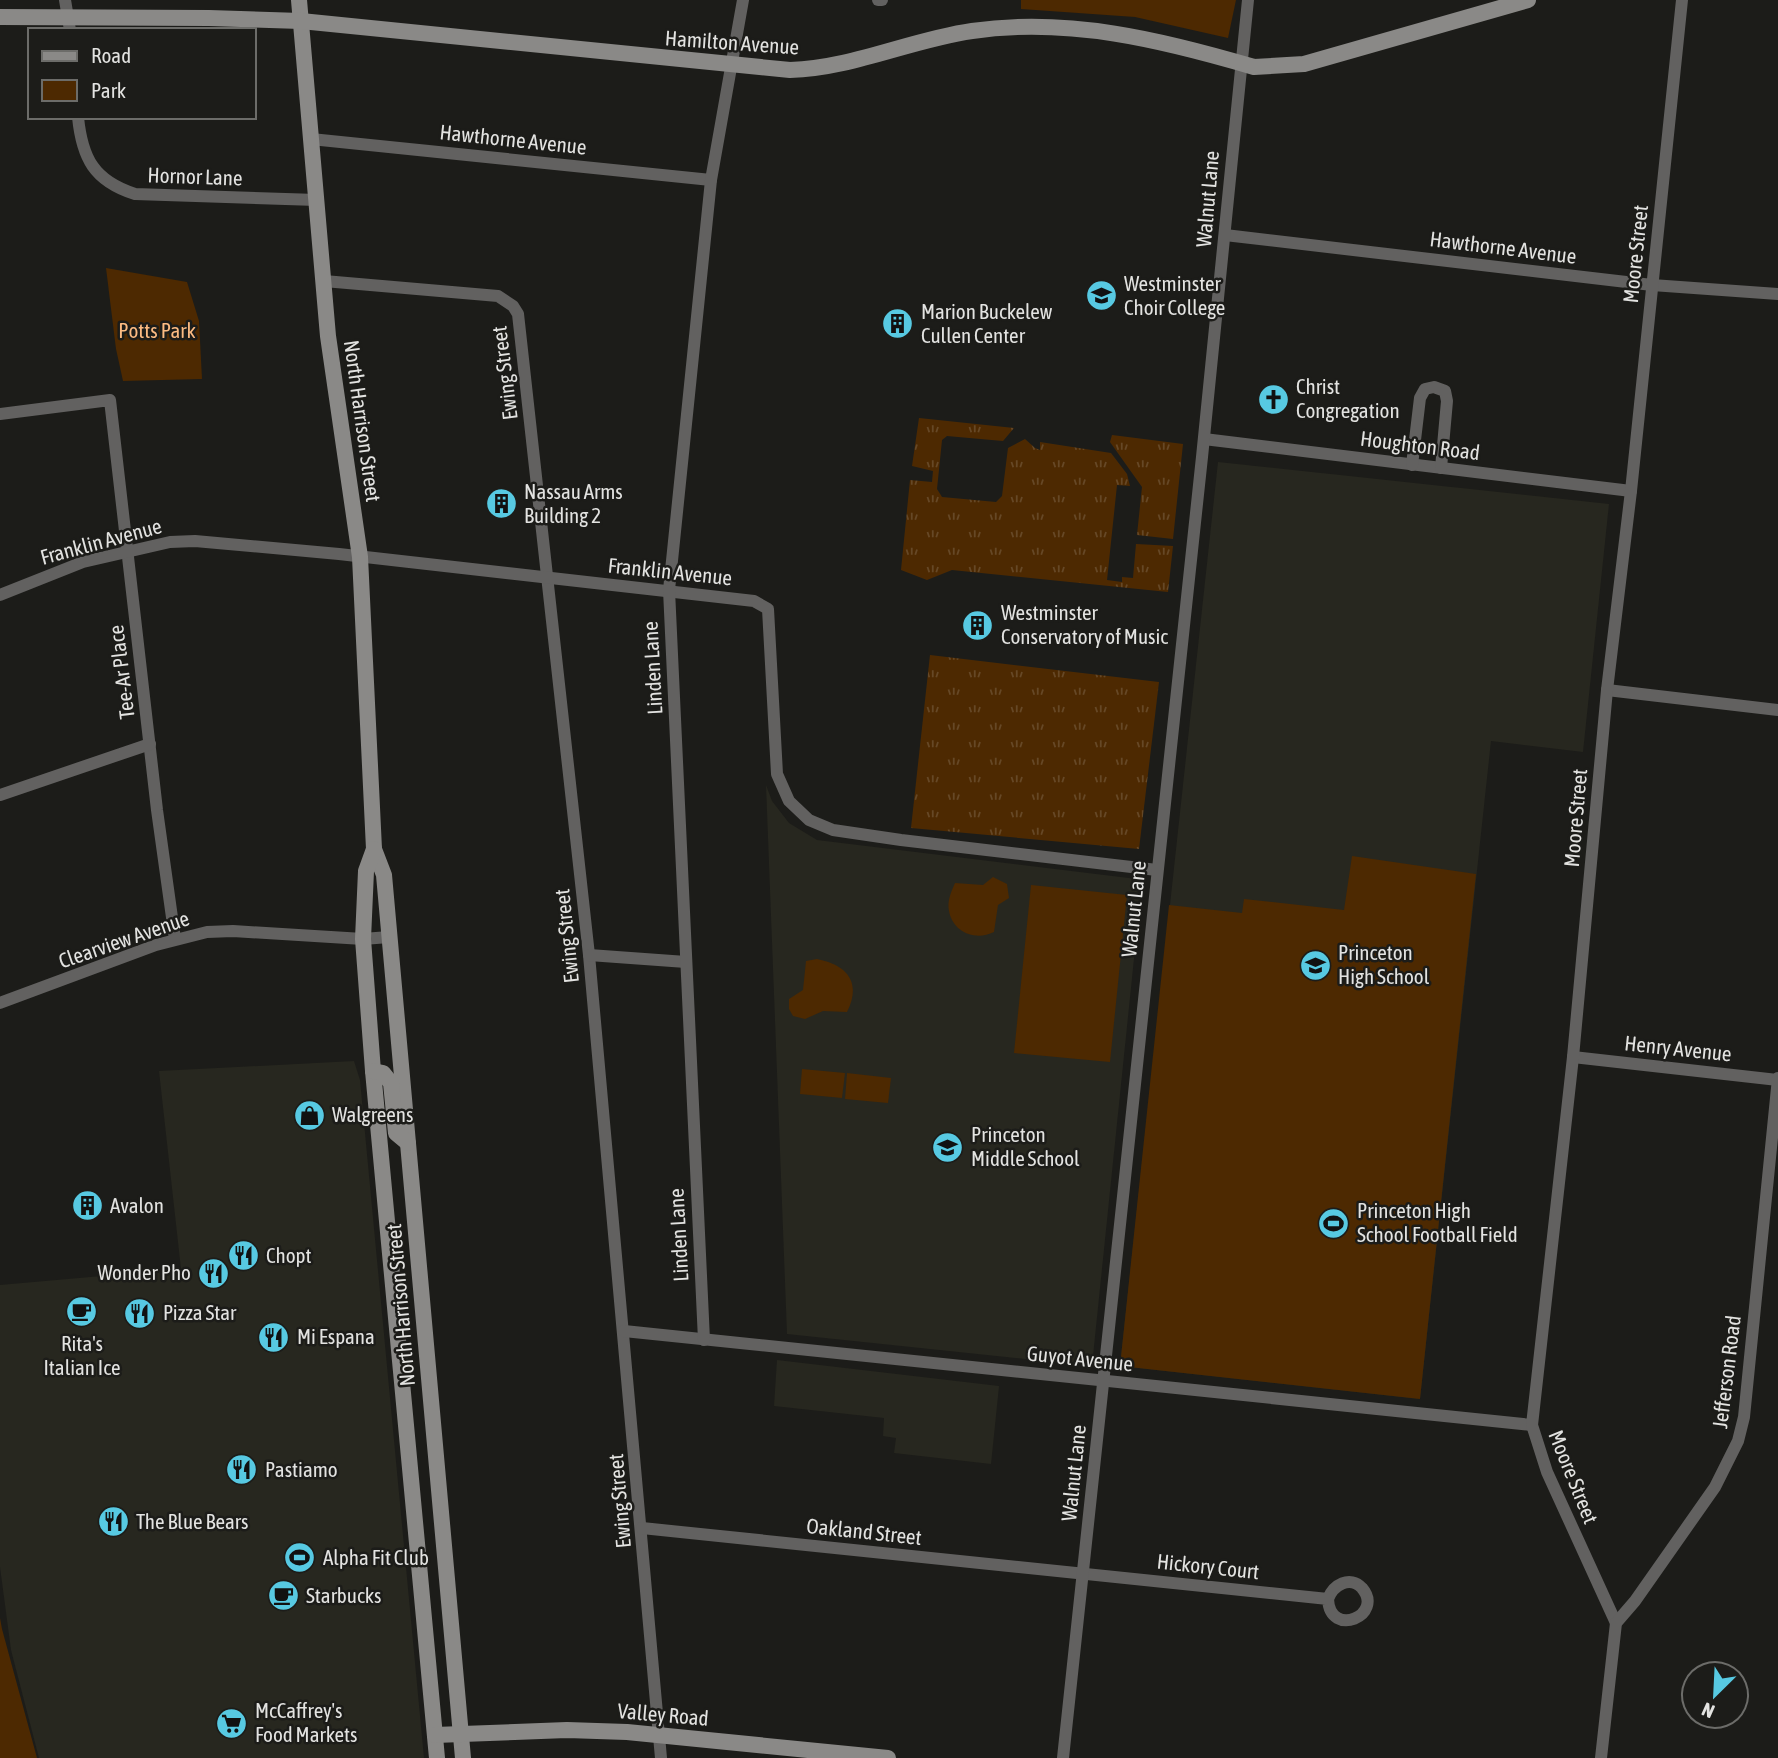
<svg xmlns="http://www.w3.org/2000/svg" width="1778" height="1758" viewBox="0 0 1778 1758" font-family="'Asap Condensed',sans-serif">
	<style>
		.built { fill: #27271f }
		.grass { fill: url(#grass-tufts) }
		.park { fill: #4d2901 }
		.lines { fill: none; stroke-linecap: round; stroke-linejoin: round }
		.street { stroke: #626160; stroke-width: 12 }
		.secondary { stroke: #8a8987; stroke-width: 16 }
		.labels { text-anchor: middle; stroke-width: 5; stroke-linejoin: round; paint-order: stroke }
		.street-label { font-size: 21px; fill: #e3e3e1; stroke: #1c1c19 }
		.poi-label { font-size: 21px; fill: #e3e3e1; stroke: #1c1c19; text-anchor: start }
		.park-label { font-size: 21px; fill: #fcbb82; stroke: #1c1c19 }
	</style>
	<defs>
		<pattern id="grass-tufts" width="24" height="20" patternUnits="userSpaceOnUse" patternTransform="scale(1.75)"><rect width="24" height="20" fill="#4d2901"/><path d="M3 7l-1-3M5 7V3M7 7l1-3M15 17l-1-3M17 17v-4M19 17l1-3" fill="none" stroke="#664826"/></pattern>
	</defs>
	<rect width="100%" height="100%" fill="#1c1c19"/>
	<g class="built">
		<polygon points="1218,462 1609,504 1583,752 1491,741 1420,1399 1120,1366"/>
		<polygon points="766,785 772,801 789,823 817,840 1137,879 1141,891 1093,1356 1088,1362 1083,1365 787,1334"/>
		<polygon points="354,1061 360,1080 424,1758 39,1758 11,1650 0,1567 0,1285 181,1269 159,1071"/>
		<polygon points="777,1360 999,1386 991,1464 894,1453 896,1438 883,1436 884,1418 774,1406"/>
	</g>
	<g class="grass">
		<polygon points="919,418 1014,428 1003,441 947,436 942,440 937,489 942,497 996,502 1002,496 1008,448 1025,439 1035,448 1040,450 1040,442 1111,453 1127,474 1130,486 1117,485 1107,580 1122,582 1122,577 1133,578 1136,544 1173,546 1168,592 952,570 927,580 901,570 910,480 932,482 933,471 912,466"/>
		<polygon points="1112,435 1183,444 1173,539 1137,535 1142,487 1110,442"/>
		<polygon points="930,655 1159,682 1139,849 911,828"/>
	</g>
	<g class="park">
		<polygon points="1021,0 1236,0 1228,38 1135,17 1021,9"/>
		<polygon points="106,268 187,282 199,321 202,379 123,381 116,349"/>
		<polygon points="1352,856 1476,874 1420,1399 1120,1366 1169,905 1242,913 1244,899 1344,910"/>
		<path d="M993,877L1007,884L1009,898L998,905L994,932C976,941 953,933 949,911C947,901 951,892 955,883L983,885Z"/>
		<polygon points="1031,885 1127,895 1110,1062 1014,1053"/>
		<path d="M817,959C847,965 862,982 847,1012L823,1011L805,1019L793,1016L789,1009V999L803,990L806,961Z"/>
		<polygon points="802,1069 845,1073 842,1098 800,1094"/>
		<polygon points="847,1073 891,1078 888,1103 845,1099"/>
		<polygon points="0,1618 2,1629 37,1758 0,1758"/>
	</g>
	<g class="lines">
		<g class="street">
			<polyline points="65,0 70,30"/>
			<polyline points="878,0 882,0"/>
			<path d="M78,117C82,158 94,181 135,194L317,200"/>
			<polyline points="311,139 711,180"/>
			<polyline points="1225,235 1652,285 1778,294"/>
			<polyline points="324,281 498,296 513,306 518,314 589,955 661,1758"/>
			<polyline points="0,414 110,400 157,810 175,939"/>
			<polyline points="1204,439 1631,491"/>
			<polyline points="1412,465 1420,398 1425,389 1434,387 1445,391 1447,401 1441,468"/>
			<polyline points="0,595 83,562 170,542 195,541 339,554 754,601 768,609 777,774 789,801 809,820 833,830 901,840 1157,870"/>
			<polyline points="1607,690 1778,710"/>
			<polyline points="0,795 150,744"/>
			<polyline points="589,955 686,962"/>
			<polyline points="0,1003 156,945 207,932 233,931 363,939 389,937"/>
			<polyline points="1573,1057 1778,1080"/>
			<polyline points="624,1331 1532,1425"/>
			<polyline points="704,1340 669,590 711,180 743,0"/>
			<path d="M642,1528L1328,1599C1330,1639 1385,1615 1362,1588C1350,1575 1333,1585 1328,1599"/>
			<polyline points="1616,1623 1547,1472 1532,1425 1573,1057 1607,690 1631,491 1682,0"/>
			<polyline points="1063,1758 1202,457 1248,0"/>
			<polyline points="1601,1758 1616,1623 1635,1601 1715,1487 1738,1441 1744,1417 1778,1078"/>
		</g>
		<g class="secondary">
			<polyline points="299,0 328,336 360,557 374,849 384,875 463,1758"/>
			<path d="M0,17L209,18L301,21L790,70C853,68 910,40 972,31C1068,17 1162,40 1254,67L1304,64L1528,0"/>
			<polyline points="374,849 366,871 363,939 373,1071 437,1758"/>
			<polyline points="373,1071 383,1073 391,1083 396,1133 408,1143"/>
			<polyline points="435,1735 567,1730 627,1732 888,1758"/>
		</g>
	</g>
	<defs>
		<symbol id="school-disc" viewBox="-11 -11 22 22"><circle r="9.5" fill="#57c9e2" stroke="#1c1c19"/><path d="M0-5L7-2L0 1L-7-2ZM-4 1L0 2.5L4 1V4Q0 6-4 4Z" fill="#111"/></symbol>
		<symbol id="building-disc" viewBox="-11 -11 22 22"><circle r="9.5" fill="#57c9e2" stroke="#1c1c19"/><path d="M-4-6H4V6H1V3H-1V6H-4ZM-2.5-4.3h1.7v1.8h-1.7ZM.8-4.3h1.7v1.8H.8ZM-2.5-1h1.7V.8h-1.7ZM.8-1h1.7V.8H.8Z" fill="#111"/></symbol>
		<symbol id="church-disc" viewBox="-11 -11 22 22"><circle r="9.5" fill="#57c9e2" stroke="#1c1c19"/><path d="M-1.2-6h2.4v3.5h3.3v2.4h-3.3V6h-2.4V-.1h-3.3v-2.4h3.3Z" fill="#111"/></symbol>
		<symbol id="shop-disc" viewBox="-11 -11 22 22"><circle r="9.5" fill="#57c9e2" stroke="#1c1c19"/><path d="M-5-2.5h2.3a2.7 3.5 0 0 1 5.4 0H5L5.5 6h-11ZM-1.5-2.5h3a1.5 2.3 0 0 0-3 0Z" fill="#111"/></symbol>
		<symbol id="stadium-disc" viewBox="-11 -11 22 22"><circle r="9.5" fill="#57c9e2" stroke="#1c1c19"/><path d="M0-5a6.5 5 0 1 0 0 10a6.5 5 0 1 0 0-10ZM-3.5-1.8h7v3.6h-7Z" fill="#111"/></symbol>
		<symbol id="restaurant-disc" viewBox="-11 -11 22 22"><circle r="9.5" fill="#57c9e2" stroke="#1c1c19"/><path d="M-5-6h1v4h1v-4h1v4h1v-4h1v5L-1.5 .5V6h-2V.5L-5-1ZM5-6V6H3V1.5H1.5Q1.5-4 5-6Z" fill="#111"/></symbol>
		<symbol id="cafe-disc" viewBox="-11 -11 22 22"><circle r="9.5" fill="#57c9e2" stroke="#1c1c19"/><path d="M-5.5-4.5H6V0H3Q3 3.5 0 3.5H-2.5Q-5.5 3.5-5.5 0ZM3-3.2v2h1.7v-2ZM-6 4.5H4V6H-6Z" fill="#111"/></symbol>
		<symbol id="supermarket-disc" viewBox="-11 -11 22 22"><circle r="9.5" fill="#57c9e2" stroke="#1c1c19"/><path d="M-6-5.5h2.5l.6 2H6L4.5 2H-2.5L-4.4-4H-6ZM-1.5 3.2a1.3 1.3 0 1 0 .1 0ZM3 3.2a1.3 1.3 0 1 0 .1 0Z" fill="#111"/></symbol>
	</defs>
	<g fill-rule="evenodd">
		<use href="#school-disc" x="1084" y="278" width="35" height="35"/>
		<use href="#building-disc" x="880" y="306" width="35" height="35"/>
		<use href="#church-disc" x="1256" y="382" width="35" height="35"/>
		<use href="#building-disc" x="484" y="486" width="35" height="35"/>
		<use href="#building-disc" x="960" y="608" width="35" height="35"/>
		<use href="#school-disc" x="1298" y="948" width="35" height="35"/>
		<use href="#shop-disc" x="292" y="1098" width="35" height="35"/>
		<use href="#school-disc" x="930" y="1130" width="35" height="35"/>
		<use href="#building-disc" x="70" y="1188" width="35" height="35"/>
		<use href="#stadium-disc" x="1316" y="1206" width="35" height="35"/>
		<use href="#restaurant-disc" x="226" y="1238" width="35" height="35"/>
		<use href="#restaurant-disc" x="196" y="1256" width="35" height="35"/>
		<use href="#cafe-disc" x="64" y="1294" width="35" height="35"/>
		<use href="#restaurant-disc" x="122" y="1296" width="35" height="35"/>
		<use href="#restaurant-disc" x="256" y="1320" width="35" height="35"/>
		<use href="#restaurant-disc" x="224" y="1452" width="35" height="35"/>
		<use href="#restaurant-disc" x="96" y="1504" width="35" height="35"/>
		<use href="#stadium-disc" x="282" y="1540" width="35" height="35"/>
		<use href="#cafe-disc" x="266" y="1578" width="35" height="35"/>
		<use href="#supermarket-disc" x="214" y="1706" width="35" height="35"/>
	</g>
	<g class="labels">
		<g class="street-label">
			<text transform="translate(732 43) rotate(4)" y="7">Hamilton Avenue</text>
			<text transform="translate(513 140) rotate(6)" y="7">Hawthorne Avenue</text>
			<text transform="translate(195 177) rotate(2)" y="7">Hornor Lane</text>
			<text transform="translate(1208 199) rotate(-85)" y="7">Walnut Lane</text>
			<text transform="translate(1503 248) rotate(7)" y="7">Hawthorne Avenue</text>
			<text transform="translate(1636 254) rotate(-84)" y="7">Moore Street</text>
			<text transform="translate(505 373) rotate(-97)" y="7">Ewing Street</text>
			<text transform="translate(362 421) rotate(82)" y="7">North Harrison Street</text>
			<text transform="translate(1420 446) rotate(7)" y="7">Houghton Road</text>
			<text transform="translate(101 542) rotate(-15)" y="7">Franklin Avenue</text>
			<text transform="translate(670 572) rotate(6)" y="7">Franklin Avenue</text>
			<text transform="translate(653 668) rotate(-93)" y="7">Linden Lane</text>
			<text transform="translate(122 672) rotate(-97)" y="7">Tee-Ar Place</text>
			<text transform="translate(1576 818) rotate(-85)" y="7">Moore Street</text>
			<text transform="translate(1134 909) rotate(-84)" y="7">Walnut Lane</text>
			<text transform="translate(567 936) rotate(-96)" y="7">Ewing Street</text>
			<text transform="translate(124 940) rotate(-19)" y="7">Clearview Avenue</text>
			<text transform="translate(1678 1049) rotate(6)" y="7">Henry Avenue</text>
			<text transform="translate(679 1235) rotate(-93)" y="7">Linden Lane</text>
			<text transform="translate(401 1305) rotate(-95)" y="7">North Harrison Street</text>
			<text transform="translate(1080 1359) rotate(6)" y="7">Guyot Avenue</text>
			<text transform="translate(1727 1372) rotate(-83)" y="7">Jefferson Road</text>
			<text transform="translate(1074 1473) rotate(-84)" y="7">Walnut Lane</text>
			<text transform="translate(1573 1477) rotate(68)" y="7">Moore Street</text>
			<text transform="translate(620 1501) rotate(-95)" y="7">Ewing Street</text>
			<text transform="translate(864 1532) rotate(6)" y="7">Oakland Street</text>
			<text transform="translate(1208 1567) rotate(6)" y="7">Hickory Court</text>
			<text transform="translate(663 1715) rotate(5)" y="7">Valley Road</text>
		</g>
		<g class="poi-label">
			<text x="1124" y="291">Westminster<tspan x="1124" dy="24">Choir College</tspan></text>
			<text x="921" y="319">Marion Buckelew<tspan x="921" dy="24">Cullen Center</tspan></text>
			<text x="1296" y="394">Christ<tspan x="1296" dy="24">Congregation</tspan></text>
			<text x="524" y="499">Nassau Arms<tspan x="524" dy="24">Building 2</tspan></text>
			<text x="1001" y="620">Westminster<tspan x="1001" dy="24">Conservatory of Music</tspan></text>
			<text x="1338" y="960">Princeton<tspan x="1338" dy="24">High School</tspan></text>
			<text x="332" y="1122">Walgreens</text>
			<text x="971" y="1142">Princeton<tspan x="971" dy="24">Middle School</tspan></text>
			<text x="110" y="1213">Avalon</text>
			<text x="1357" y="1218">Princeton High<tspan x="1357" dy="24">School Football Field</tspan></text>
			<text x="266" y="1263">Chopt</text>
			<text x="191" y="1280" text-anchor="end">Wonder Pho</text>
			<text x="163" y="1320">Pizza Star</text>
			<text x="297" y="1344">Mi Espana</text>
			<text x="82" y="1351" text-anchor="middle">Rita's<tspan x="82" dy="24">Italian Ice</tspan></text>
			<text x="265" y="1477">Pastiamo</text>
			<text x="136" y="1529">The Blue Bears</text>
			<text x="323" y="1565">Alpha Fit Club</text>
			<text x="306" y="1603">Starbucks</text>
			<text x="255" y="1718">McCaffrey's<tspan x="255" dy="24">Food Markets</tspan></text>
		</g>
		<g class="park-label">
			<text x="157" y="338">Potts Park</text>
		</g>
	</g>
	<rect x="28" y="28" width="228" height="91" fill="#1c1c19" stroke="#6c6c69" stroke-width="2"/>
	<rect x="42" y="51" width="35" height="10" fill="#8a8987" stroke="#6c6c69" stroke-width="2"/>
	<text x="91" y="63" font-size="21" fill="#e3e3e1">Road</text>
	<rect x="42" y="80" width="35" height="21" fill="#4d2901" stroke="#6c6c69" stroke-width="2"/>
	<text x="91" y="98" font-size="21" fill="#e3e3e1">Park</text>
	<g transform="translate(1715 1695) rotate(204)"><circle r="33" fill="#1c1c19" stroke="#6c6c69" stroke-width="2"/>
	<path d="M0-5L12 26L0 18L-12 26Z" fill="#57c9e2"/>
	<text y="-10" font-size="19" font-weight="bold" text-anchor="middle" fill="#e3e3e1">N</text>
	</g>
</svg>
